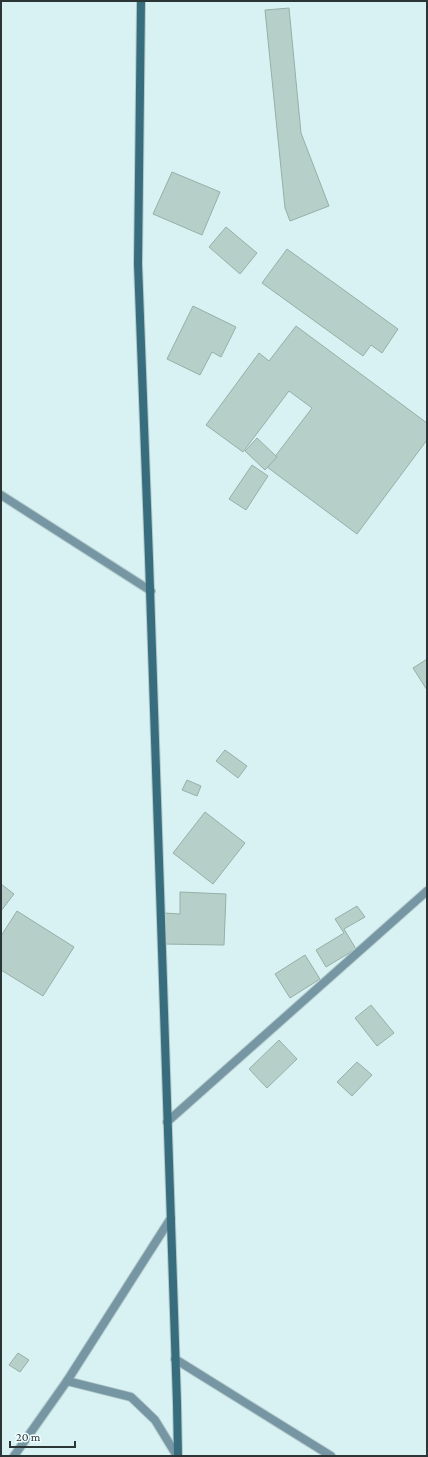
<svg xmlns="http://www.w3.org/2000/svg" width="428" height="1457" viewBox="0 0 428 1457" font-family="'Crimson Pro',serif">
	<style>
		.building { fill: #b7cfc9; stroke: #97afa9 }
		.lines { fill: none; stroke-linecap: round; stroke-linejoin: round }
		.minor-casing { stroke: #b5cccd; stroke-width: 10 }
		.tertiary-casing { stroke: #b5cccd; stroke-width: 10 }
		.secondary-casing { stroke: #b5cccd; stroke-width: 10 }
		.minor { stroke: #7596a2; stroke-width: 8 }
		.tertiary { stroke: #7596a2; stroke-width: 8 }
		.secondary { stroke: #386d7d; stroke-width: 8 }
	</style>
	<rect width="100%" height="100%" fill="#d8f2f3"/>
	<g class="building">
		<polygon points="289,8 301,133 329,206 290,221 285,208 265,10"/>
		<polygon points="172,172 220,192 202,235 153,214"/>
		<polygon points="226,227 257,253 240,274 209,247"/>
		<polygon points="287,249 398,329 382,353 371,345 363,356 262,283"/>
		<polygon points="193,306 236,327 221,357 212,352 200,375 167,359"/>
		<polygon points="296,326 427,423 427,440 357,534 267,467 312,408 289,391 243,452 206,425 259,353 269,361"/>
		<polygon points="257,438 277,457 265,470 245,451"/>
		<polygon points="252,465 268,476 246,510 229,499"/>
		<polygon points="427,659 427,690 413,668"/>
		<polygon points="225,750 247,766 238,778 216,761"/>
		<polygon points="187,780 201,786 197,796 182,790"/>
		<polygon points="205,812 245,843 213,884 173,853"/>
		<polygon points="1,884 14,894 1,911"/>
		<polygon points="180,892 226,894 224,945 163,944 164,913 180,914"/>
		<polygon points="357,906 365,917 344,929 356,949 326,967 316,950 344,933 335,919"/>
		<polygon points="17,911 74,947 43,996 1,970 1,936"/>
		<polygon points="305,955 320,979 290,998 275,974"/>
		<polygon points="371,1005 394,1033 377,1046 355,1018"/>
		<polygon points="279,1040 297,1059 267,1088 249,1069"/>
		<polygon points="357,1062 372,1075 352,1096 337,1082"/>
		<polygon points="18,1353 29,1360 20,1372 9,1365"/>
	</g>
	<g class="lines">
		<defs>
			<g id="minor">
				<polyline points="1,495 151,591"/>
				<polyline points="167,1122 427,891"/>
				<polyline points="175,1359 331,1456"/>
			</g>
			<g id="tertiary">
				<polyline points="67,1381 131,1397 155,1420 177,1456"/>
				<polyline points="14,1456 67,1381 171,1218"/>
			</g>
			<polyline id="secondary" points="141,1 138,264 149,559 177,1403 178,1456"/>
		</defs>
		<use href="#minor" class="minor-casing"/>
		<use href="#tertiary" class="tertiary-casing"/>
		<use href="#secondary" class="secondary-casing"/>
		<use href="#minor" class="minor"/>
		<use href="#tertiary" class="tertiary"/>
		<use href="#secondary" class="secondary"/>
	</g>
	<rect width="428" height="1457" fill="none" stroke="#2b3535" stroke-width="4"/>
	<path d="M10 1441v6h65v-6" fill="none" stroke="#2b3535" stroke-width="2"/>
	<text x="16" y="1441" font-size="12" fill="#2b3535" stroke="#eefdfe" stroke-width="3" paint-order="stroke">20 m</text>
</svg>
